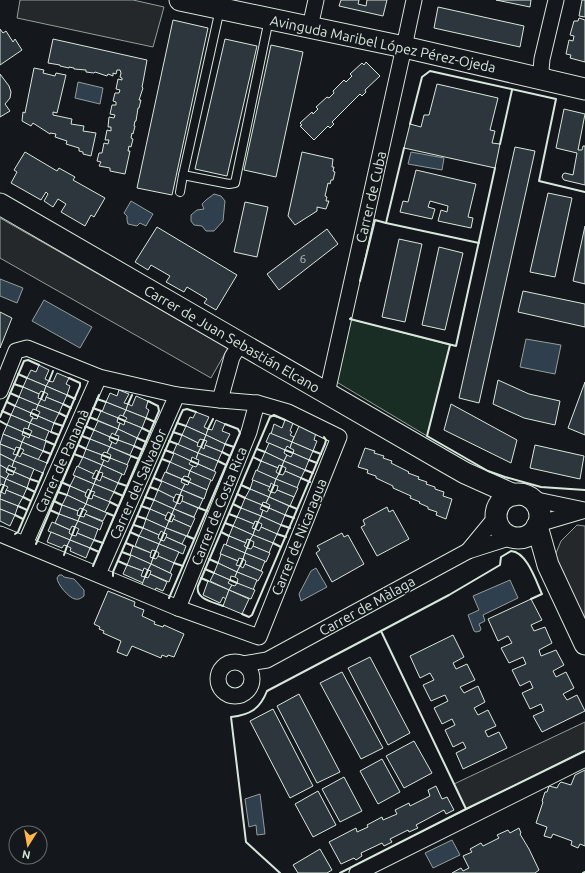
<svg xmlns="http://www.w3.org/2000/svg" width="585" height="873" viewBox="0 0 585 873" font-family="Ubuntu,sans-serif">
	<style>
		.green { fill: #1a2d24; stroke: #939e99 }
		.parking { fill: #24282b; stroke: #939e99 }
		.water { fill: #2f3f4d; stroke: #939e99 }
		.building { fill: #2c363c; stroke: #d8e6dc }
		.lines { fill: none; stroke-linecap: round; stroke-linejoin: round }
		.lane-casing { stroke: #d8e6dc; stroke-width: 10 }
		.street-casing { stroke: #d8e6dc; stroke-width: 17 }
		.secondary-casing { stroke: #d8e6dc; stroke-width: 23 }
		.lane { stroke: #14181c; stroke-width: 8 }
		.street { stroke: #14181c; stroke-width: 15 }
		.secondary { stroke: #14181c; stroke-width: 21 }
		.wall { stroke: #d8e6dc; stroke-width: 2 }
		.labels { text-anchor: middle; stroke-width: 3; stroke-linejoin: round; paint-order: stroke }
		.number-label { font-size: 12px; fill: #adbab4 }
		.street-label { font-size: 14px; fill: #d8e6dc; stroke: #14181c }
	</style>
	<rect width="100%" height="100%" fill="#14181c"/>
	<polygon class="green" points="350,319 450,345 427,436 335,381"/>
	<g class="parking">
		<polygon points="20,0 133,0 164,7 153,47 17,18"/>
		<polygon points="0,218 228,348 211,378 0,258"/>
		<polygon points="577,525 585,526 585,618 554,558 561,541"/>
		<polygon points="585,722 585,751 466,809 454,784"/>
	</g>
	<g class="water">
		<polygon points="78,82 103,88 100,104 75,98"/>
		<polygon points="411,152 444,158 442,170 408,164"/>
		<polygon points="214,194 221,196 225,201 223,221 214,231 206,231 202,226 194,225 191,221 191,215 197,210 204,209 202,204 206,200"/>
		<polygon points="131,201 153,214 146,226 140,223 137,226 128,224 127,220 127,216 124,213"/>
		<polygon points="0,279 23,288 17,303 0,296"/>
		<polygon points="44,300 92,327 80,348 32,321"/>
		<polygon points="526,339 561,345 555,374 520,367"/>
		<polygon points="316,568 327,587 301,601 299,594 311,571"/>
		<path d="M59,575H62L64,577L74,579L84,590V596C81,598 79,600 75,599C69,598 57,584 57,578Z"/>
		<polygon points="510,580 518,598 483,615 485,621 479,624 481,629 480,631 476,632 474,631 468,615 479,610 473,596"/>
		<polygon points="260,794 265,834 257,835 256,825 249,827 245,799"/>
		<polygon points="452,840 460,855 433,868 425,853"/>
	</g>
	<g class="building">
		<polygon points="341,0 359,0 358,4 366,6 367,0 387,0 383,16 339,6"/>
		<polygon points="496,0 531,0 530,7"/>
		<polygon points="582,0 585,0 585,17 579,16"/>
		<polygon points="438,7 524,26 520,47 434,28"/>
		<polygon points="579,18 585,20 585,62 570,58 571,55 566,54 569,40 573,41 574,36 570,35 574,21 578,21"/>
		<polygon points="173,20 208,28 172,195 137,188"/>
		<polygon points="0,29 3,33 6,31 13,42 15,39 22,50 0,65"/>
		<polygon points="53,39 147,60 143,82 142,87 143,88 139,100 141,100 139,108 138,108 136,121 135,121 134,126 135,126 133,134 132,133 131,138 133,139 131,147 129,146 128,151 130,151 125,174 110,171 110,168 99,166 101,162 97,161 99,153 102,153 104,143 108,144 109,140 105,140 107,130 111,131 111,127 108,127 109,117 114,118 115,115 110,114 112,105 116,105 116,102 113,101 115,93 119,93 120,90 116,89 118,79 122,80 122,78 120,77 121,73 120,70 117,70 116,74 113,73 113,76 108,74 107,76 95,72 94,73 86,72 86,70 74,69 74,68 69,67 69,68 60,66 60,65 48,63"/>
		<polygon points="225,39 257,46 227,176 195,169"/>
		<polygon points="271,45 303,52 276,177 244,170"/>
		<polygon points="366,62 380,76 365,90 366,92 362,96 360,94 332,122 334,124 330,128 328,126 314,140 300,126 302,125 300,123 312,112 313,114 318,109 316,107 327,97 329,98 334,93 333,91 344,80 346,82 352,76 350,74 362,63 364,65"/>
		<polygon points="34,68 44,70 43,73 55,76 56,73 66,75 57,113 53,112 53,115 72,119 71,124 84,126 83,131 96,133 91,156 83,154 83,152 79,151 79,148 66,144 67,141 55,137 56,134 50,133 50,134 33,123 31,126 22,121 23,112 25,113"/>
		<polygon points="0,74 9,86 11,92 10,98 5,104 10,111 0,117"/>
		<polygon points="437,84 498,98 490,130 495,131 492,143 500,144 495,168 404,148 410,124 421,127 424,115 429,115"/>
		<polygon points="564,109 585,114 578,150 582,150 583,146 585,146 585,185 564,180 562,177 563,174 565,173 573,175 577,153 556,148"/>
		<polygon points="515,147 535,151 479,403 459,398"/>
		<polygon points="25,152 57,171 59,168 75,177 73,180 105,198 94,217 91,215 85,226 61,212 66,204 58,199 53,207 44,201 48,194 46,192 41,200 11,183 17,172 14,170"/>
		<polygon points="302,152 333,159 332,167 334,167 333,171 335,172 333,180 331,180 330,184 328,183 325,196 327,197 326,201 329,201 326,209 317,207 317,211 295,225 288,216"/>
		<polygon points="416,170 476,184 468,217 473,218 471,228 438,221 441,210 447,212 448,206 430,201 428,207 435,209 432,219 400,212 403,201 408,202"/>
		<polygon points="548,193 572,198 555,277 530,272"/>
		<polygon points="245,202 268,207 257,257 234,252"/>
		<polygon points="585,226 585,284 573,281"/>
		<polygon points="157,227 237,275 216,310 204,303 207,299 187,287 184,292 166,282 170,276 151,265 148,270 135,262"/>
		<polygon points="327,229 338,244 279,290 267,274"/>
		<polygon points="399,239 422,244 405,322 382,317"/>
		<polygon points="439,247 463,253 445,330 422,325"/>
		<polygon points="523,291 585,304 585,327 518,312"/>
		<polygon points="0,312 12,318 0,348"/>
		<polygon points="39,365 49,370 45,379 49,381 46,386 27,378 31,370 36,372"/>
		<polygon points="57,373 69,378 66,384 70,386 67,395 46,386 49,381 53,382"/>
		<polygon points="27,378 46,386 44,392 41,391 39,394 23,387"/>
		<polygon points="498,380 529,394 560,401 555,425 524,418 493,404"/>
		<polygon points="585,382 585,435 568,428"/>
		<polygon points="46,386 67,395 63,404 46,397 48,394 44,392"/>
		<polygon points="23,387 39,394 38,398 41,399 38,405 19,397"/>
		<polygon points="119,390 129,394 124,403 128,404 126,410 106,402 110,393 117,396"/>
		<polygon points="136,396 148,401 146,408 149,410 146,418 126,410 128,404 132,406"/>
		<polygon points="19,397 38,405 36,410 33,409 31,413 15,406"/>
		<polygon points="46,397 63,404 59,413 38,405 41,399 45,401"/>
		<polygon points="106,402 126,410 123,416 120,415 118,418 102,412"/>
		<polygon points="451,404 517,440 511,463 444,430"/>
		<polygon points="38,405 59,413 54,423 38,416 40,412 36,410"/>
		<polygon points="15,406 31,413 30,416 33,417 30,423 11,415"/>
		<polygon points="126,410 146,418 142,428 125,421 127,418 123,416"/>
		<polygon points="101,411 118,418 117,422 120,423 118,429 97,420"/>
		<polygon points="196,412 209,417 204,427 208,429 206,435 186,426 190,417 193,418"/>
		<polygon points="11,415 30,423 28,429 24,428 23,432 7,425"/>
		<polygon points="38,416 54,423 51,432 30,423 33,418 37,419"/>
		<polygon points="216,420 225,424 222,431 230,434 225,444 206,435 208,429 212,430"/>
		<polygon points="285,420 293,423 290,431 292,432 290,435 294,437 292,442 271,434 274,424 282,428"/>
		<polygon points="98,421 118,429 115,435 112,433 110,437 94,430"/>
		<polygon points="125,421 142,428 137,438 118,429 120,423 124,425"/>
		<polygon points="30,423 49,431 45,441 30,435 32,431 28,429"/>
		<polygon points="7,425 23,432 22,435 25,436 22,442 3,434"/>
		<polygon points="186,426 206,435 204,440 200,439 198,443 182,435"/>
		<polygon points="299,426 316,433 314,440 317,441 313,451 292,442"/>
		<polygon points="118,429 137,438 134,446 118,440 119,436 115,435"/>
		<polygon points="94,430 110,437 109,440 112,442 110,447 90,439"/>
		<polygon points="270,433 292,442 290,448 287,446 285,450 266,442"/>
		<polygon points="3,434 22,442 20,448 16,447 15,450 0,444"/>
		<polygon points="30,435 46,441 43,451 22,442 25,436 29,438"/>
		<polygon points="182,435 198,443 197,446 201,447 198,453 178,445"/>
		<polygon points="206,435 225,444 222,452 205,445 207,441 204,440"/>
		<polygon points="90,439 110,447 107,453 104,452 102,455 86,449"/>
		<polygon points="118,440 134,446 130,455 110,447 112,442 116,444"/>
		<polygon points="22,442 43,451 38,460 22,453 24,450 20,448"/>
		<polygon points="292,442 313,451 309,460 293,453 294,450 290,448"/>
		<polygon points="269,443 285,450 284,453 287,455 284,461 265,452"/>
		<polygon points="0,444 15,450 13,454 17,455 14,461 0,454"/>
		<polygon points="177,444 198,453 196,459 192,457 191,461 173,453"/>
		<polygon points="205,445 222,452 218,461 198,453 201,447 204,449"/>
		<polygon points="535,445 584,456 580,479 530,468"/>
		<polygon points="110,447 131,456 127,465 110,458 111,455 107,453"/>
		<polygon points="365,448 375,451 374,453 384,456 383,458 392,461 391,463 409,472 408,473 419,477 418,479 427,482 426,484 435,487 435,489 444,492 443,496 452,499 446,519 436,515 437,512 428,509 428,507 419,503 420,502 410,498 411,496 393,488 393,486 376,478 376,476 367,473 368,470 358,467"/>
		<polygon points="86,449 102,455 101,459 104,460 102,465 83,457"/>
		<polygon points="265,452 284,461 282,466 279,465 278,468 261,461"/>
		<polygon points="22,453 47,463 43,473 14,461 17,455 20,457"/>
		<polygon points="174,453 191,461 189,464 193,466 190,471 170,463"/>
		<polygon points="198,453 218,461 214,471 198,464 199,460 196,459"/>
		<polygon points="293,453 309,460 305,470 284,461 287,455 291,457"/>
		<polygon points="0,454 14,461 12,467 9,465 7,469 0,465"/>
		<polygon points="83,457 102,465 99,472 96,470 94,474 78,467"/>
		<polygon points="110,458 128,465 124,475 102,465 104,460 108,462"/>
		<polygon points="14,461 34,469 30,479 14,472 16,468 12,467"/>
		<polygon points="261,461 278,468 276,472 279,474 276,479 257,471"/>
		<polygon points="284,461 305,470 301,478 285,471 286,468 282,466"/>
		<polygon points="170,462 190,471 188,477 184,476 182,479 166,472"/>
		<polygon points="198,464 216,472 212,481 190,471 193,466 196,467"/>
		<polygon points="0,465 7,469 6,472 9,474 6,479 0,476"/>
		<polygon points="102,465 122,474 118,483 102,476 103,473 99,472"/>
		<polygon points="77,466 94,474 92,478 96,479 94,484 73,475"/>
		<polygon points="256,470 276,479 274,485 271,483 270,487 252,480"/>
		<polygon points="190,471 211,480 207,490 189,482 191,479 188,477"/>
		<polygon points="285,471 301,478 297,488 276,479 279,474 283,475"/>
		<polygon points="14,472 30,479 27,488 6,479 9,474 13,475"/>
		<polygon points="165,472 182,479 181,482 185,484 182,490 161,481"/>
		<polygon points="0,476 6,479 4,485 1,484 0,486"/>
		<polygon points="75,476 94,484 91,491 88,489 86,493 70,486"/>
		<polygon points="102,476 118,483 114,492 94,484 96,479 100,481"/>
		<polygon points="6,479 27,488 23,497 6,490 8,487 4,485"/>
		<polygon points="276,479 298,488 294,497 277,490 278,486 274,485"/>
		<polygon points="253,480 270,487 268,490 271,492 269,497 250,489"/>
		<polygon points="162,481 182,490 180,495 176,494 174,498 158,490"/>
		<polygon points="189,482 207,490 204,499 182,490 185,484 188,485"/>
		<polygon points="94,484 114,492 109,502 93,495 95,492 91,491"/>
		<polygon points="70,486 86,493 85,496 88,498 86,504 67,495"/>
		<polygon points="250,489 269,497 266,503 263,502 262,505 245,498"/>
		<polygon points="6,490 23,497 18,506 0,499 1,492 5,494"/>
		<polygon points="158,490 174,498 173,501 177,503 174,509 154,500"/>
		<polygon points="182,490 203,499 199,508 182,501 183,496 180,495"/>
		<polygon points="277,490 294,497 290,506 269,497 271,492 275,493"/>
		<polygon points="67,495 86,504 83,509 80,508 78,511 62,505"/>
		<polygon points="93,495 110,502 105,512 86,504 88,498 92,499"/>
		<polygon points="269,497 289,506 285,515 269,508 270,505 266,503"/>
		<polygon points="245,498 262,505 260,509 263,510 261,516 241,508"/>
		<polygon points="0,499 18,506 15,515 0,509"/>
		<polygon points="154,500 174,509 172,514 168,512 166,516 150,509"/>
		<polygon points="182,501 198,508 194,517 174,509 177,503 180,504"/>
		<polygon points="86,504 107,513 103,521 85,514 87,511 83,509"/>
		<polygon points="62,505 78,511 77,515 80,516 78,521 59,514"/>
		<polygon points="387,507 389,512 393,510 409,539 377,556 361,527 365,525 363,520"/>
		<polygon points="241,508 261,516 258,522 255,521 254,524 237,517"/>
		<polygon points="269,508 285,515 281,525 261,516 263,510 267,512"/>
		<polygon points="0,509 15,515 10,526 0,521"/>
		<polygon points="150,509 166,516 165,519 169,521 166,528 146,519"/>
		<polygon points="174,509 195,518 191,527 173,519 175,516 172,514"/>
		<polygon points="59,514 78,521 75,527 72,526 70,530 55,523"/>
		<polygon points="85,514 103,522 100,530 78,521 80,516 84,517"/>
		<polygon points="261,516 281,525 277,534 261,527 262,524 258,522"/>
		<polygon points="237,517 254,524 252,528 255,529 253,535 233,526"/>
		<polygon points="146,519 166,528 164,533 161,531 159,535 143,528"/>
		<polygon points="173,519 191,527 187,536 166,528 169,521 172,522"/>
		<polygon points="78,521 98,529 94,540 77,533 79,529 75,527"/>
		<polygon points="52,522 70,530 69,533 72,535 70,540 48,531"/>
		<polygon points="233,526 253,535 250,540 247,539 246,543 229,536"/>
		<polygon points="261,527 277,534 273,543 253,535 255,529 259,531"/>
		<polygon points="143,528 159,535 158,538 161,540 159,544 139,536"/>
		<polygon points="166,528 186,536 182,544 166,537 167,534 164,533"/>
		<polygon points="51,532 70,540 67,546 64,545 62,548 47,542"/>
		<polygon points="77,533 94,540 90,548 70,540 72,535 76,536"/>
		<polygon points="342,533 344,537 348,535 364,564 332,582 316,553 320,550 317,546"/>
		<polygon points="253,535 273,543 269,553 253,546 254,542 250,540"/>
		<polygon points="139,536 159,544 156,551 152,550 151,553 135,546"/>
		<polygon points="229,536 246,543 244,546 247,548 245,553 226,545"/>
		<polygon points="166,537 186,546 183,554 159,544 161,540 164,541"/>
		<polygon points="70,540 90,548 86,558 70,551 71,548 67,546"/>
		<polygon points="159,544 179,552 174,563 158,556 159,553 156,551"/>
		<polygon points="224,544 245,553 243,559 239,558 238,561 220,554"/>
		<polygon points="133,546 151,553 150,557 153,558 151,564 130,555"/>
		<polygon points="253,546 270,553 266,562 245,553 247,548 251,549"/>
		<polygon points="245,553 265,561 261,571 245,564 246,561 243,559"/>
		<polygon points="221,554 238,561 236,565 240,566 237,572 218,563"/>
		<polygon points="131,555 151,564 148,570 144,568 143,571 127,565"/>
		<polygon points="158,556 174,563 170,573 151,564 153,558 156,559"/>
		<polygon points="218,563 237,572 235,577 231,576 230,580 214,573"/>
		<polygon points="151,564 172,574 169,582 150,574 151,571 148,570"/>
		<polygon points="245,564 263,572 258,581 237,572 240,566 243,568"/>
		<polygon points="127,565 143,571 141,576 145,577 143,583 123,574"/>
		<polygon points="237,572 257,580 253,590 237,583 238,579 235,577"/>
		<polygon points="214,573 230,580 228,583 232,585 229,590 210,581"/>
		<polygon points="150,574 167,582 163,591 156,588 154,593 141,587 145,577 148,578"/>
		<polygon points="208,581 229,590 226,599 223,597 220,603 203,595"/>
		<polygon points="237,583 255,590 251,599 229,590 232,585 235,586"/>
		<polygon points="229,590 249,599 242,614 223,606"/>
		<polygon points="108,591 135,602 134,606 144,610 142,616 155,622 154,624 163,627 164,625 184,634 174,657 168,655 167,657 162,655 161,658 132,646 127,656 117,652 121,641 103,633 104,631 99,629 100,627 94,624"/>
		<polygon points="531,599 542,620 531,625 534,631 545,627 552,643 539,650 541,656 556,650 564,665 553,671 556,677 566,672 574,688 563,694 567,700 577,695 585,711 542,732 533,716 544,711 541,704 530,709 522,693 533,688 530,681 520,686 512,670 526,664 523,657 509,663 501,648 512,643 508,636 498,641 488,619"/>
		<polygon points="453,635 464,657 453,663 456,669 467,664 475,680 460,687 464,693 478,686 485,702 474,708 478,715 488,710 496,726 485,731 488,737 499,732 507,748 463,769 456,753 466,748 463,742 453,747 445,730 455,725 452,719 442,724 434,708 448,701 445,695 431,701 423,685 434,680 430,673 420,678 410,656"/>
		<polygon points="370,657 410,733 388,745 348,668"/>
		<polygon points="342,672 383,748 361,759 320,683"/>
		<polygon points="299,694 340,772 317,783 277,706"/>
		<polygon points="273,709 313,786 290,798 250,721"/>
		<polygon points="414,741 432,773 404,788 386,756"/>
		<polygon points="382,759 400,792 378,804 360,771"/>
		<polygon points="585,770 585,846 580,844 578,848 571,845 572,841 553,834 551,838 544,836 547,827 536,823 543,802 542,801 545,792 547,792 549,786 557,788 559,784 561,782 571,785 575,775"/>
		<polygon points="344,777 362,811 340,822 322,789"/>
		<polygon points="436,786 442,799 447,797 454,810 446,814 444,810 416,825 418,828 409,832 408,830 390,839 392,842 384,846 382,843 361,853 362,856 356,860 354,858 341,864 329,842 356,828 357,832 368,827 367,825 382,817 383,820 397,814 395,810 409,803 410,806 430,796 428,790"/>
		<polygon points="318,791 336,825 313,837 295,804"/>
		<polygon points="519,828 521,833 520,834 529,849 539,870 535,873 452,873 461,868 463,871 469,868 463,856 472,852 470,849 481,843 483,846 499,838 497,835 508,830 510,833"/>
		<polygon points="320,849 332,870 327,873 298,873 293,865"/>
	</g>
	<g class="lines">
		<defs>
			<g id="lane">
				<polyline points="220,9 183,175 229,184 235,183 269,19"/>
				<polyline points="180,192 183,175"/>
			</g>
			<g id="street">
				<polyline points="310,27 316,0"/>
				<polyline points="545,80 541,70 542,59 556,0"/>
				<polyline points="0,391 16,351 27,348 99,377 177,395 220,400 232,357 240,344"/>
				<polyline points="327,393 404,47 414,0"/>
				<polyline points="532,499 584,510"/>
				<polyline points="538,524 582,511"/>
				<polyline points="0,534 178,608 259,637 339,437 288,412 257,403 220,400"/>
				<polyline points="25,544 99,377"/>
				<polyline points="468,551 496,517"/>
				<polyline points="98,574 177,395"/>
				<polyline points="178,608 249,432 257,403"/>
				<circle cx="235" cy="679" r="17"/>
				<polyline points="243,664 267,660 468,551 512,537"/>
				<polyline points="357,873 585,759"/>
			</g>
			<g id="secondary">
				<polyline points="180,0 404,47 585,89"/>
				<polyline points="0,204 444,461 465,473 514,495"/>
				<circle cx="518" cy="516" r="22"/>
				<polyline points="537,526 548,565 585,644"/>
			</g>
		</defs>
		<use href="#lane" class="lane-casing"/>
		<use href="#street" class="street-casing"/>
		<use href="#secondary" class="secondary-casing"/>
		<use href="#lane" class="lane"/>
		<use href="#street" class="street"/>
		<use href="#secondary" class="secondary"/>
		<g class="wall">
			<polyline points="410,124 422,77 430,71 556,99 539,181 585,192"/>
			<polyline points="500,144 512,90"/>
			<polyline points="386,223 479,243"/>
			<polyline points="360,281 375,220 386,223 404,148"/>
			<polyline points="351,318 350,319 456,346 495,168"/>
			<polyline points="450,345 427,436 488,471 505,477 541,487 585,490"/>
			<polyline points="18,374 27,378"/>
			<polyline points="49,381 53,371"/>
			<polyline points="14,384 23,387"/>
			<polyline points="10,393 19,397"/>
			<polyline points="67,395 75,399"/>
			<polyline points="41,399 44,392"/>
			<polyline points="97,399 106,402"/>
			<polyline points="7,402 15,406"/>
			<polyline points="63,404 71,408"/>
			<polyline points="128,404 132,395"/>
			<polyline points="93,408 101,411"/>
			<polyline points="2,411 11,415"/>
			<polyline points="31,413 38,416"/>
			<polyline points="59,413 67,417"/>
			<polyline points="0,417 24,361 28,360 39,365"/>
			<polyline points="89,417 97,420"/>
			<polyline points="118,418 125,421"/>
			<polyline points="146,418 155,422"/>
			<polyline points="0,421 7,425"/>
			<polyline points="54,423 63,426"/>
			<polyline points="177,423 186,426"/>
			<polyline points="85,426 94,430"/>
			<polyline points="142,428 150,432"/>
			<polyline points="208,429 213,419"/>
			<polyline points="23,432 30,435"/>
			<polyline points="51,432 59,435"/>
			<polyline points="173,432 182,435"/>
			<polyline points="82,436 90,439"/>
			<polyline points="110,437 118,440"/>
			<polyline points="137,438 146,442"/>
			<polyline points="46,441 55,445"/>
			<polyline points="169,441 177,444"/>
			<polyline points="225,444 234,447"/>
			<polyline points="78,445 86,449"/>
			<polyline points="134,446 143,450"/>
			<polyline points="201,447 204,440"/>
			<polyline points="257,449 265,452"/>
			<polyline points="165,450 173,453"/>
			<polyline points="285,450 293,453"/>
			<polyline points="43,451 51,454"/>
			<polyline points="313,451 321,454"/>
			<polyline points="222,452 230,456"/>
			<polyline points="74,454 82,457"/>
			<polyline points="17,455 20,448"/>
			<polyline points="102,455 110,458"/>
			<polyline points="131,456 139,459"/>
			<polyline points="253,457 261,461"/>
			<polyline points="162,459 170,462"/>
			<polyline points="309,460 317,463"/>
			<polyline points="191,461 198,464"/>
			<polyline points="218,461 226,465"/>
			<polyline points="47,463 80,386 80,383 69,378"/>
			<polyline points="7,469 14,472"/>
			<polyline points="305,470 313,473"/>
			<polyline points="279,474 282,466"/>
			<polyline points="154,478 161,481"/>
			<polyline points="301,478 310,482"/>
			<polyline points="30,479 39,482"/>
			<polyline points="96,479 99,472"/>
			<polyline points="182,479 189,482"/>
			<polyline points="61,482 70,486"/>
			<polyline points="118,483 127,486"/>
			<polyline points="241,485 250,489"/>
			<polyline points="150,487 158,490"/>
			<polyline points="27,488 35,492"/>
			<polyline points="1,492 4,485"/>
			<polyline points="58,492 67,495"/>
			<polyline points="114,492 123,496"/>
			<polyline points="271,492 274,485"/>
			<polyline points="237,494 245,498"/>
			<polyline points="23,497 31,501"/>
			<polyline points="145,497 154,500"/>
			<polyline points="88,498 91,491"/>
			<polyline points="54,501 62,505"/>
			<polyline points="110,502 118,506"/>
			<polyline points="177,503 180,495"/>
			<polyline points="233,504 241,508"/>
			<polyline points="262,505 269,508"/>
			<polyline points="18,506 27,510"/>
			<polyline points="141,506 150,509"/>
			<polyline points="290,506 297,509"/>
			<polyline points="199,508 207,511"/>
			<polyline points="50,510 59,514"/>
			<polyline points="107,513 114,516"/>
			<polyline points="229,514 237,517"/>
			<polyline points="15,515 23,519"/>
			<polyline points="285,515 294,518"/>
			<polyline points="80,516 83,509"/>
			<polyline points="137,516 146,519"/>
			<polyline points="169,521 172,514"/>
			<polyline points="225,523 233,526"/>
			<polyline points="134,525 143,528"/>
			<polyline points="281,525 290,528"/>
			<polyline points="255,529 258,522"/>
			<polyline points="130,532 139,536"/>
			<polyline points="221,532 229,536"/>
			<polyline points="15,534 18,532 43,473"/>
			<polyline points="277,534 286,537"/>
			<polyline points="72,535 75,527"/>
			<polyline points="187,536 194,539"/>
			<polyline points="94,540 103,543"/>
			<polyline points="161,540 164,533"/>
			<polyline points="126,543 133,546"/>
			<polyline points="273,543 281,547"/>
			<polyline points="36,544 99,395"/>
			<polyline points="90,548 99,552"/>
			<polyline points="247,548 250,540"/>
			<polyline points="122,552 130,555"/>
			<polyline points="64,555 67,546"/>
			<polyline points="153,558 156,551"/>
			<polyline points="209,559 218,563"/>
			<polyline points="118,561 127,565"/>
			<polyline points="174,563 183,566"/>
			<polyline points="93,566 159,411 158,406 148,401"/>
			<polyline points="240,566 243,559"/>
			<polyline points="205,569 214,573"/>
			<polyline points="113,576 113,572 181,414 183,410 187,409 196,412"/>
			<polyline points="145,577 148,570"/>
			<polyline points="201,578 208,581"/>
			<polyline points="230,580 237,583"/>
			<polyline points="169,598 240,433 238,429 225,424"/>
			<path d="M531,599L542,594C536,581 527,552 511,551L501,557L500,565L449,595L381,631L466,809L585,751"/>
			<path d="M223,606C213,602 195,599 198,586L270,417L274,415L285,420"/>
			<polyline points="242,614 249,617 252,615 325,444 326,440 324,437"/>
			<path d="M280,873L246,842L231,717C250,715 260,709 267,691L381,631"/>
			<polyline points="340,873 466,809"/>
			<polyline points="583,873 585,872"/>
		</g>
	</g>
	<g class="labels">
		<g class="number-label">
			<text x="303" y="263">6</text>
		</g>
		<g class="street-label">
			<text transform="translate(383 44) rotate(12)" y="5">Avinguda Maribel López Pérez-Ojeda</text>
			<text transform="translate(371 197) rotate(-77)" y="5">Carrer de Cuba</text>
			<text transform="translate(232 339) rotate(30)" y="5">Carrer de Juan Sebastián Elcano</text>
			<text transform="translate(62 461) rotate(-66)" y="5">Carrer de Panamà</text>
			<text transform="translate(138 484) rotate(-66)" y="5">Carrer del Salvador</text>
			<text transform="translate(219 506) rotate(-68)" y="5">Carrer de Costa Rica</text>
			<text transform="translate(299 537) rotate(-68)" y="5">Carrer de Nicaragua</text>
			<text transform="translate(367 606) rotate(-29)" y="5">Carrer de Màlaga</text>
		</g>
	</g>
	<g transform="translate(28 845) rotate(191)"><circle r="19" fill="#14181c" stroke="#626a69"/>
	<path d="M0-3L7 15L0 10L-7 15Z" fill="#ffb74d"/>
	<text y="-6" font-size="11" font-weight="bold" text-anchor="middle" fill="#d8e6dc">N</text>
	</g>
</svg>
